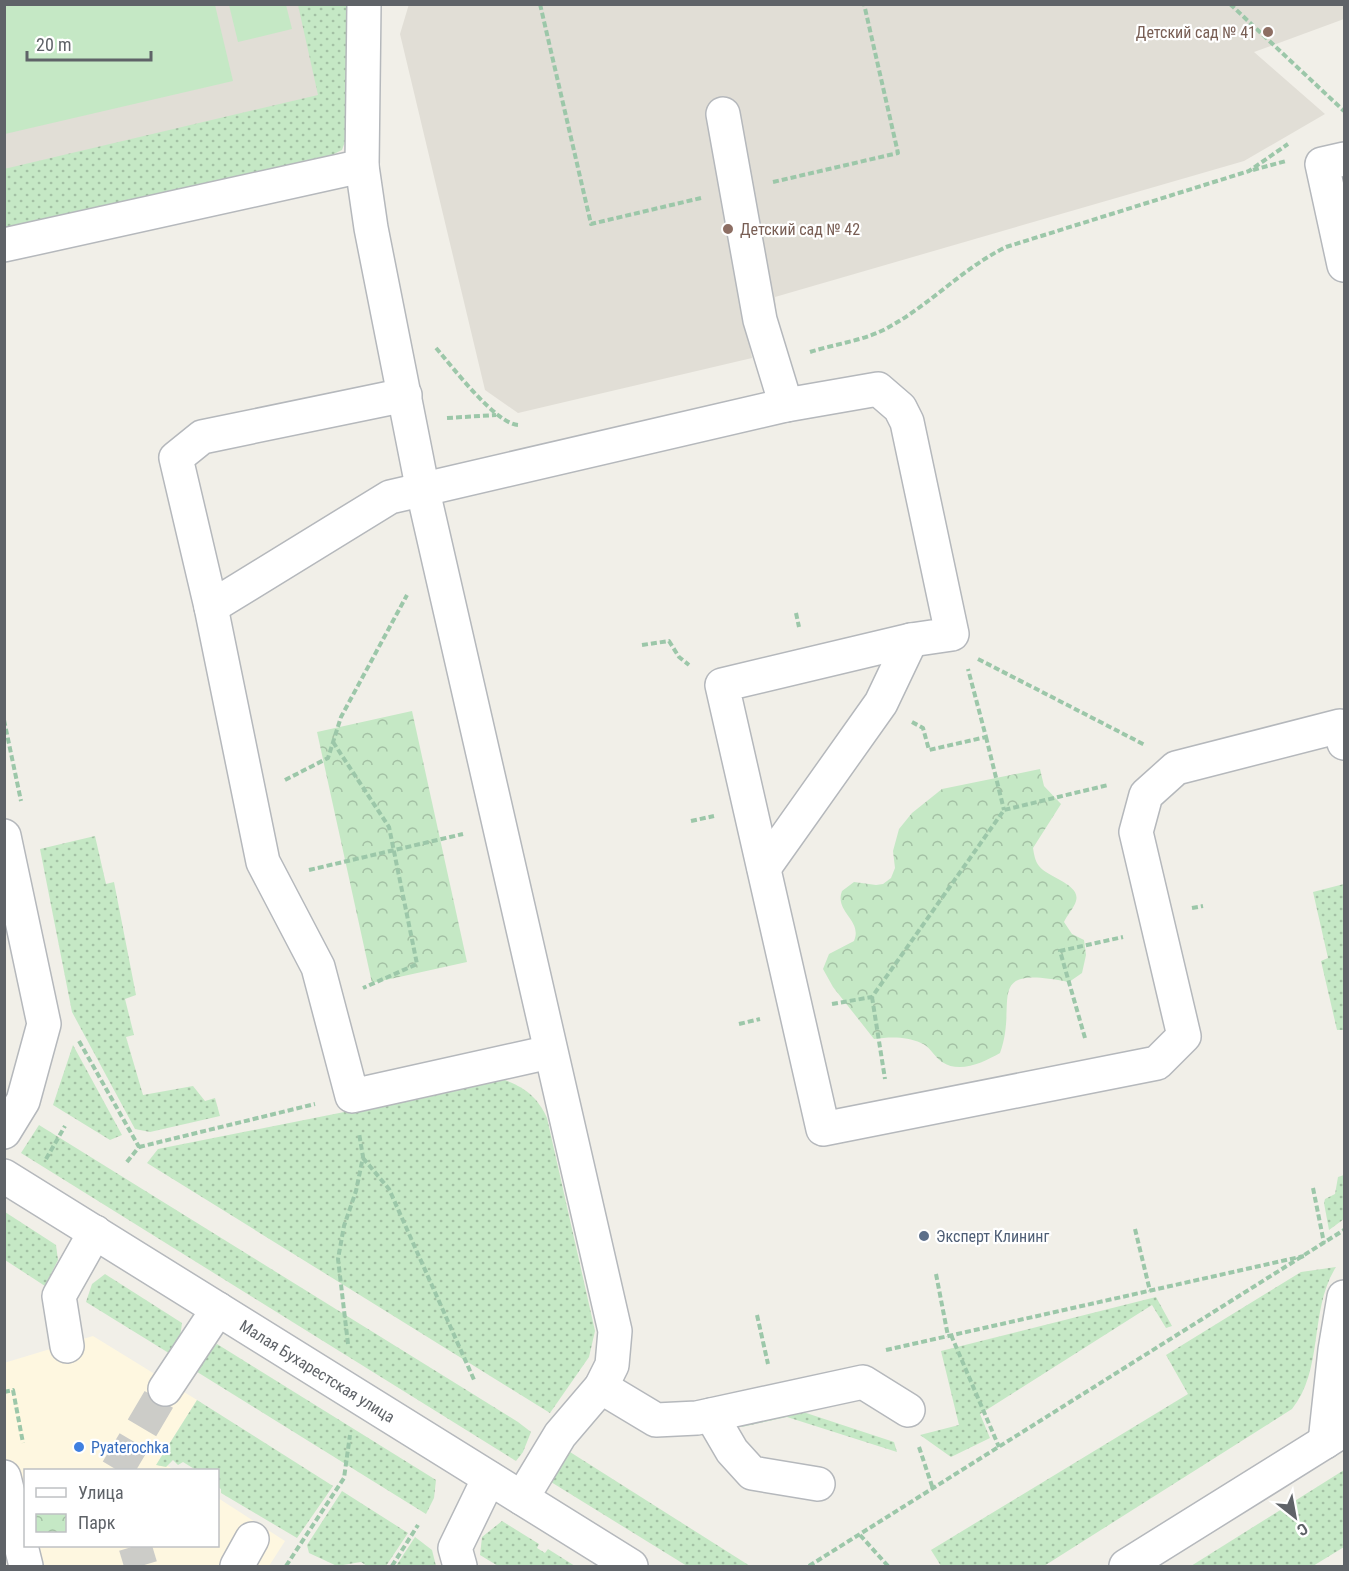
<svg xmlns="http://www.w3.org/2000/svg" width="1349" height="1571" viewBox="0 0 1349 1571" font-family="'Roboto Condensed',sans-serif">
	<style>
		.commercial { fill: #fef7e0 }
		.education { fill: #e1ded6 }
		.grass { fill: url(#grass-dots) }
		.park { fill: url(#park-crowns) }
		.garden { fill: #c5e8c5 }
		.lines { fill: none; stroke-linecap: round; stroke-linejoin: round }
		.minor-tunnel { stroke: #ccccc8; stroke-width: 33; stroke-dasharray: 33 16; stroke-linecap: butt }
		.minor-casing { stroke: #b5b8bc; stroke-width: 36 }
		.path { stroke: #9cc7a9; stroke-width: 4; stroke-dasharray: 6 3; stroke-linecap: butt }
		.minor { stroke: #fff; stroke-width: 33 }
		.education-dot { fill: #8d6e63; stroke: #fff; stroke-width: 2 }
		.service-dot { fill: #5c6f8a; stroke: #fff; stroke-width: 2 }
		.shop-dot { fill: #3f7fe0; stroke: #fff; stroke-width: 2 }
		.labels { text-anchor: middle; stroke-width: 4.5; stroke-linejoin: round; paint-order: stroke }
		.education-label { font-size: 16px; fill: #785e54; stroke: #fff; text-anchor: end }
		.service-label { font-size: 16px; fill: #4e5e75; stroke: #fff; text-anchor: start }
		.street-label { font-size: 16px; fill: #5f6368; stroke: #fff }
		.shop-label { font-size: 16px; fill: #366cbe; stroke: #fff; text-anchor: start }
	</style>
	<defs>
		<pattern id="grass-dots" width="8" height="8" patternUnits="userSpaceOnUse" patternTransform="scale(1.5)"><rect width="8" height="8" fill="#c5e8c5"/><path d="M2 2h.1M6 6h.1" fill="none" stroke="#a3c0a4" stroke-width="1.8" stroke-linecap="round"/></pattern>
		<pattern id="park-crowns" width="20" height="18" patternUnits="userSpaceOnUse" patternTransform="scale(1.5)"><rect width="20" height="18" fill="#c5e8c5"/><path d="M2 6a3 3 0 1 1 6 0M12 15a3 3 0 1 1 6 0" fill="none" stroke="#a3c0a4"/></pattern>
	</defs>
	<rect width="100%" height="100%" fill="#f1efe8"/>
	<polygon class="commercial" points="93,1336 197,1400 159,1460 174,1470 26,1470 26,1546 218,1546 218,1498 285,1541 269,1566 10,1566 4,1540 4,1363"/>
	<g class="education">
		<polygon points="409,4 1344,5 1344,19 1254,52 1325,114 1244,161 775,297 776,315 746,326 752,358 518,413 485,390 400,34"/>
		<polygon points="4,5 307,5 332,119 5,193"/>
	</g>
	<g class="grass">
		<polygon points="298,5 349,5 347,136 342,150 326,158 5,229 4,169 318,95"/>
		<polygon points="95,836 106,884 114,882 136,995 125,999 134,1035 126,1037 143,1095 193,1086 205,1101 215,1098 220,1116 150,1132 135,1129 72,1012 40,849"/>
		<polygon points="1344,884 1344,1041 1343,1030 1337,1030 1321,961 1328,958 1313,892"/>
		<polygon points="73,1045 122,1135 110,1140 53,1105"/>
		<path d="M505,1080C526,1088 538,1098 547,1118L595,1331L589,1357L550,1413L147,1163L158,1149Z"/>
		<polygon points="39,1125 518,1422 531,1432 523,1452 516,1461 21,1153"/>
		<polygon points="1344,1175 1344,1219 1329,1230 1324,1203 1325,1199 1335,1194 1338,1177"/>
		<polygon points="5,1212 56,1245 58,1260 45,1286 5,1260"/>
		<path d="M1336,1267C1309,1309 1324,1370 1292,1409L1044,1566H941L931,1550L1188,1394L1166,1355L1301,1272Z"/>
		<polygon points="105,1274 182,1323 179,1344 172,1355 86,1302 92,1284"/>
		<polygon points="1156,1297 1172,1326 1166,1328 1152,1305 980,1414 990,1438 951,1457 920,1435 959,1425 941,1351"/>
		<polygon points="217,1344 436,1480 434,1498 426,1514 194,1370 203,1354"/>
		<polygon points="197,1400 333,1486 297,1538 221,1493 221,1489 218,1487 218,1470 196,1470 183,1462 178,1465 173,1460 166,1467 156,1465"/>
		<polygon points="791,1408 894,1442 897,1452 787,1417 742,1427 736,1421"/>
		<polygon points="570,1452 750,1566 687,1566 551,1482"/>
		<polygon points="1344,1470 1344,1547 1313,1566 1191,1566"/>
		<polygon points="342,1491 408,1533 386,1566 367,1566 361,1562 337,1566 309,1553 307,1545"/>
		<polygon points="502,1521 539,1544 537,1548 545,1553 548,1549 575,1566 498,1566 480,1555 482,1537"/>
		<polygon points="415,1537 432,1550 436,1566 396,1566"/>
	</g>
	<g class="park">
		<polygon points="412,711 467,962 372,983 317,732"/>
		<path d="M1040,769L1044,786L1061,804L1033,848C1034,854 1035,861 1039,866C1048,878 1081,884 1076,901C1074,908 1067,915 1064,922L1072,934L1084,940L1086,955L1082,973L1069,982C981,964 1019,1001 1000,1053C984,1062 960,1074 942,1062C934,1057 930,1046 921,1043C906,1036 889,1037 874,1039L833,987L823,969L829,954L854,941C863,920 834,912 842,891L854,882L876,885L883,884L891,878L895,868L893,851L899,829L912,813L942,789Z"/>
	</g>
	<g class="garden">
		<polygon points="4,5 215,5 233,81 5,134"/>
		<polygon points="229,5 286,5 292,29 238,42"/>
	</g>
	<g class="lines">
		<g class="minor-tunnel">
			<polyline points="117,1470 165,1389"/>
			<polyline points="135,1546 141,1566"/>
		</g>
		<defs>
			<g id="minor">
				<polyline points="364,4 362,166 371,228 423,491 615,1331 612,1365 601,1387 560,1435 522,1498"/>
				<polyline points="723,114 760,320 786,405"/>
				<polyline points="1344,159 1322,164 1344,265"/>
				<polyline points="4,245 362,166"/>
				<polyline points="405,395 202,437 176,458 211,607 263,862 318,967 352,1096 550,1052"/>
				<polyline points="211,607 390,497 786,405 878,389 900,408 907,422 952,634 911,640 722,685 823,1129 1157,1063 1184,1036 1136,832 1146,795 1176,768 1340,726 1344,743"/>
				<polyline points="4,836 44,1024 23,1101 4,1132"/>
				<polyline points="764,868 881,703 911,640"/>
				<path id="s1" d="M4,1176L631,1566"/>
				<polyline points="67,1346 59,1296 95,1232"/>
				<polyline points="601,1387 656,1420 697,1418 863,1382 908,1410"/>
				<polyline points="165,1389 218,1309"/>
				<polyline points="711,1415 732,1451 752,1473 818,1484"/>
				<polyline points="1325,1442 1335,1350 1344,1297"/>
				<polyline points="4,1477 26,1566"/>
				<polyline points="237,1566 252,1539"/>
				<polyline points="460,1566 455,1548 489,1478"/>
				<polyline points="1126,1566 1344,1430"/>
			</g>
		</defs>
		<use href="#minor" class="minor-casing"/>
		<g class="path">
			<polyline points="540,4 591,224 701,198"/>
			<polyline points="1230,4 1344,111"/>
			<polyline points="1253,170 1286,161"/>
			<polyline points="773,182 898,153 864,4"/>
			<path d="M436,348C452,366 496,425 519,425"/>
			<path d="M810,352C835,344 867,340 889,327C931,304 963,268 1006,247L1249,171L1288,144"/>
			<polyline points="447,418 496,415"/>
			<polyline points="796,613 799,627"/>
			<polyline points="642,645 669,641 679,657 689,665"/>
			<polyline points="978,659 1145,745"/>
			<polyline points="4,720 21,801"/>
			<polyline points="912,722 923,728 929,750 986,737 968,669"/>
			<polyline points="986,737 1004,810"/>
			<polyline points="333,742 389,827 417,964 363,988"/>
			<polyline points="285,780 328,758 341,717 407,595"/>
			<polyline points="691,821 714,816"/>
			<polyline points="309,870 463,834"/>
			<polyline points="1192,908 1203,906"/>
			<polyline points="872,997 885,1079"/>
			<polyline points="832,1004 872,997 1004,810 1108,785"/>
			<polyline points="739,1024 760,1019"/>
			<polyline points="1085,1038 1060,951 1123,937"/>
			<polyline points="79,1041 139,1147 126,1163"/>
			<polyline points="139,1147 315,1104"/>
			<polyline points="363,1158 389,1189 475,1382"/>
			<polyline points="46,1159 65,1126"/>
			<polyline points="1313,1188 1324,1243"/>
			<polyline points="1135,1229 1150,1291"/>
			<polyline points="936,1274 948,1336"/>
			<polyline points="757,1315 768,1364"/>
			<polyline points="951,1335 999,1447"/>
			<polyline points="348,1344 338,1259 344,1226 356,1191 363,1157 359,1133"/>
			<polyline points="886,1350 1304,1256"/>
			<polyline points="4,1392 13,1390 23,1443"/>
			<polyline points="919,1447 933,1489"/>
			<polyline points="860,1535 888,1566"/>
			<polyline points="286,1566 344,1478 350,1435"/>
			<polyline points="392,1566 418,1525"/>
			<polyline points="809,1566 1344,1230"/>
		</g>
		<use href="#minor" class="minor"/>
	</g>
	<g class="education-dot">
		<circle cx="1268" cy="32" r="6"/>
		<circle cx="728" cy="229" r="6"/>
	</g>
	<circle class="service-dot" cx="924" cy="1236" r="6"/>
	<circle class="shop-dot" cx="79" cy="1447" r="6"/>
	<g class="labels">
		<g class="education-label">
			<text x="1256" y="38">Детский сад № 41</text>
			<text x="740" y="235" text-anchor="start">Детский сад № 42</text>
		</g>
		<g class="service-label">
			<text x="936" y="1242">Эксперт Клининг</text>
		</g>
		<g class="street-label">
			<text dy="6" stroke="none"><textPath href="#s1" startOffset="369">Малая Бухарестская улица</textPath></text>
		</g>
		<g class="shop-label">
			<text x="91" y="1453">Pyaterochka</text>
		</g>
	</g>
	<rect width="1349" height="1571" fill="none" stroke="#5f6368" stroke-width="12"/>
	<rect x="24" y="1469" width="195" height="78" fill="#ffffff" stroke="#bfc1c3" stroke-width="1.5"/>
	<rect x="36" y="1488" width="30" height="9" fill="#ffffff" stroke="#bfc1c3" stroke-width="1.5"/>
	<text x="78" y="1499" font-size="18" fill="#5f6368">Улица</text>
	<rect x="36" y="1514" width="30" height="18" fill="url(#park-crowns)" stroke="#bfc1c3" stroke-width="1.5"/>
	<text x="78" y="1529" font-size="18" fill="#5f6368">Парк</text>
	<g transform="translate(1295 1517) rotate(149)" stroke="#ffffff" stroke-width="4.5" paint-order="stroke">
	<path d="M0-4.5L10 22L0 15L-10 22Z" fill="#5f6368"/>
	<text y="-9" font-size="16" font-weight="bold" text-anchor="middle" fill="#5f6368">С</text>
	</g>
	<path d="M27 51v9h124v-9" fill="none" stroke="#5f6368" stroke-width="3"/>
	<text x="36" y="51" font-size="18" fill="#5f6368" stroke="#ffffff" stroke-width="4.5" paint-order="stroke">20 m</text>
</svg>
